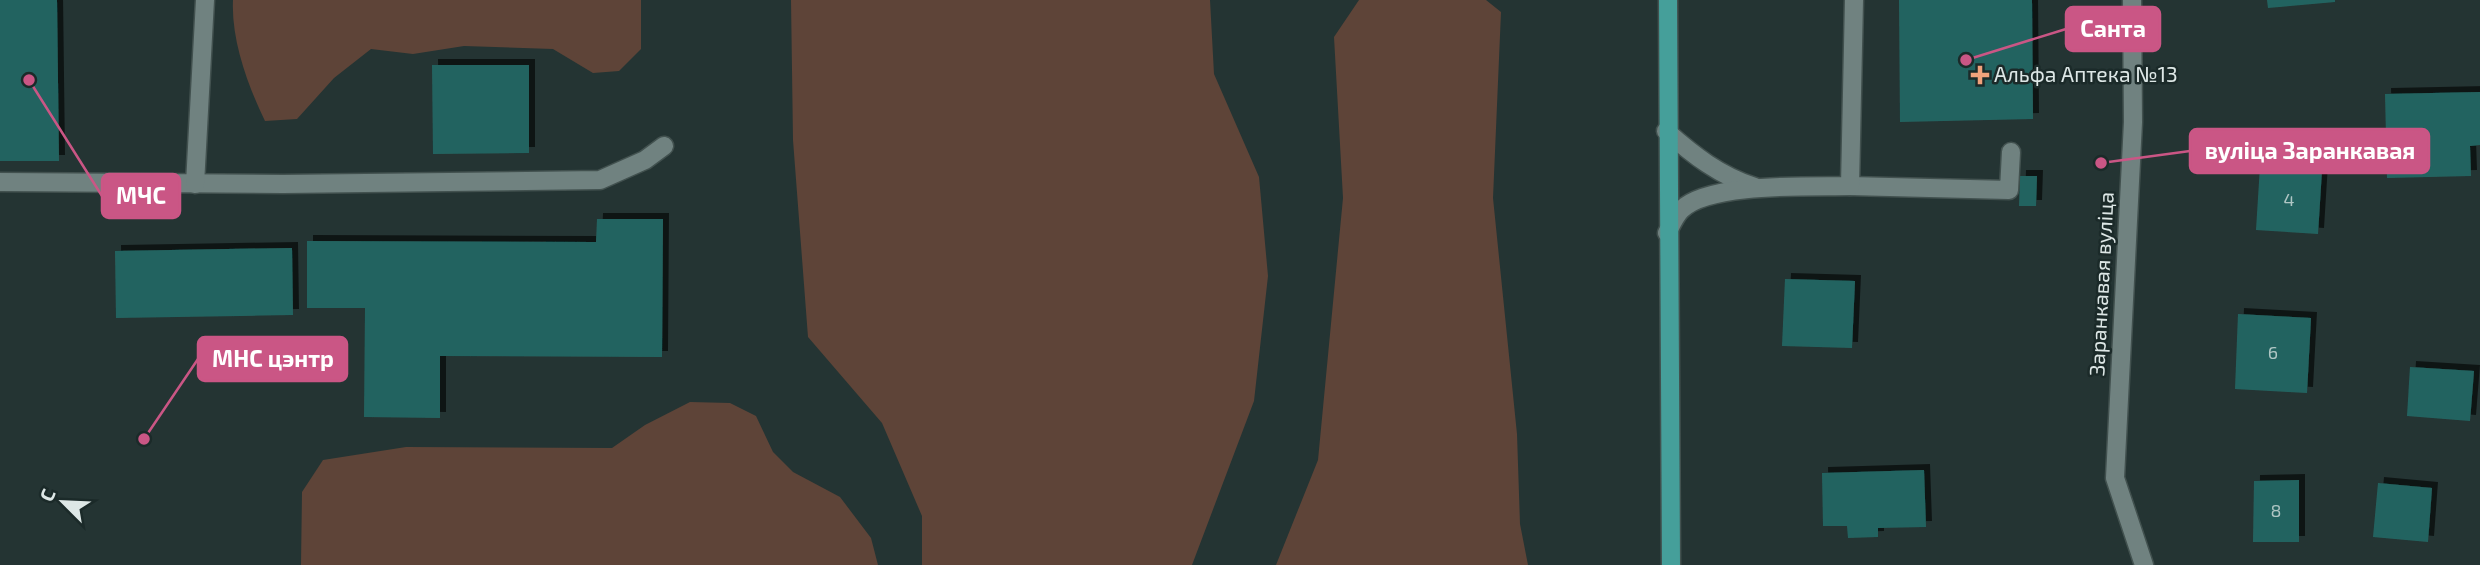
<svg xmlns="http://www.w3.org/2000/svg" width="2480" height="565" viewBox="0 0 2480 565" font-family="'Exo 2',sans-serif">
	<style>
		.green { fill: #5e4438 }
		.building { fill: #246460; filter: url(#shadow) }
		.lines { fill: none; stroke-linecap: round; stroke-linejoin: round }
		.minor-casing { stroke: #42514f; stroke-width: 21 }
		.major-casing { stroke: #42514f; stroke-width: 21 }
		.minor { stroke: #708280; stroke-width: 18 }
		.major { stroke: #459f9a; stroke-width: 18 }
		.poi-dot { fill: #f1a27b; stroke: #1b2a29; stroke-width: 2.5 }
		.labels { text-anchor: middle; stroke-width: 5; stroke-linejoin: round; paint-order: stroke }
		.number-label { font-size: 18px; fill: #afc6c4 }
		.poi-label { font-size: 21px; fill: #dde7e6; stroke: #1b2a29; text-anchor: start }
		.street-label { font-size: 21px; fill: #dde7e6; stroke: #1b2a29 }
		.leader { fill: none; stroke: #ca5685; stroke-width: 2.5 }
		.callout-dot { fill: #ca5685; stroke: #1b2a29; stroke-width: 2.5 }
		.callout { fill: #ca5685; stroke: #ca5685; stroke-width: 2.5 }
		.callout-label { font-size: 23px; text-anchor: middle; font-weight: bold; fill: #fff }
	</style>
	<defs>
		<filter id="shadow"><feDropShadow dx="6" dy="-6" stdDeviation="0" flood-color="#0009"/></filter>
	</defs>
	<rect width="100%" height="100%" fill="#243433"/>
	<g class="green">
		<path d="M233,0H641V49L619,71L593,73L553,49L464,46L413,54L371,49L334,78L297,119L265,121C248,86 231,40 233,0Z"/>
		<polygon points="791,0 1210,0 1214,74 1259,177 1268,276 1254,401 1192,565 922,565 922,516 882,423 808,337 793,140"/>
		<polygon points="1359,0 1486,0 1501,12 1493,198 1517,434 1520,524 1528,565 1276,565 1318,460 1343,198 1334,37"/>
		<polygon points="690,402 730,403 756,416 773,452 793,472 840,497 871,538 878,565 301,565 302,492 323,460 406,447 612,448 645,425"/>
	</g>
	<g class="building">
		<polygon points="0,0 57,0 59,161 0,161"/>
		<polygon points="1899,0 2032,0 2033,119 1900,122"/>
		<polygon points="2267,0 2335,0 2335,2 2268,8"/>
		<polygon points="432,65 529,65 529,153 433,154"/>
		<polygon points="2480,92 2480,145 2470,146 2471,176 2387,178 2385,94"/>
		<polygon points="2260,166 2322,170 2318,234 2256,230"/>
		<polygon points="2020,176 2037,176 2036,206 2019,206"/>
		<polygon points="597,219 663,219 662,357 440,356 440,418 364,417 365,308 307,308 307,241 596,242"/>
		<polygon points="292,248 293,315 116,318 115,251"/>
		<polygon points="1785,279 1855,281 1852,348 1782,346"/>
		<polygon points="2238,314 2311,318 2307,393 2235,389"/>
		<polygon points="2410,367 2474,371 2470,421 2407,416"/>
		<polygon points="1924,470 1926,527 1878,528 1878,537 1848,538 1847,526 1823,526 1822,473"/>
		<polygon points="2299,480 2299,542 2253,542 2254,481"/>
		<polygon points="2378,483 2432,488 2428,542 2373,537"/>
	</g>
	<g class="lines">
		<defs>
			<g id="minor">
				<polyline points="2132,0 2133,122 2115,478 2144,565"/>
				<path d="M1666,131C1693,155 1720,176 1755,187"/>
				<polyline points="0,182 283,184 600,180 645,160 664,146"/>
				<polyline points="195,184 205,0"/>
				<polyline points="1850,186 2009,190 2011,152"/>
				<path d="M1667,233C1671,226 1675,216 1681,210C1708,182 1812,187 1850,186L1854,0"/>
			</g>
			<polyline id="major" points="1668,0 1671,565"/>
		</defs>
		<use href="#minor" class="minor-casing"/>
		<use href="#major" class="major-casing"/>
		<use href="#minor" class="minor"/>
		<use href="#major" class="major"/>
	</g>
	<path class="poi-dot" d="M1976.5 64.5h7v7h7v7h-7v7h-7v-7h-7v-7h7z"/>
	<g class="labels">
		<g class="number-label">
			<text x="2289" y="206">4</text>
			<text x="2273" y="359">6</text>
			<text x="2276" y="517">8</text>
		</g>
		<g class="poi-label">
			<text x="1994" y="82">Альфа Аптека №13</text>
		</g>
		<g class="street-label">
			<text transform="translate(2102 284) rotate(-87)" y="7">Заранкавая вуліца</text>
		</g>
	</g>
	<path class="leader" d="M1966 60L2066 29M2101 163L2190 151M29 80L102 196M144 439L198 359"/>
	<g class="callout-dot">
		<circle cx="1966" cy="60" r="7"/>
		<circle cx="2101" cy="163" r="7"/>
		<circle cx="29" cy="80" r="7"/>
		<circle cx="144" cy="439" r="7"/>
	</g>
	<g class="callout">
		<rect x="2066" y="7" width="94" height="44" rx="7"/>
		<rect x="2190" y="129" width="239" height="44" rx="7"/>
		<rect x="102" y="174" width="78" height="44" rx="7"/>
		<rect x="198" y="337" width="149" height="44" rx="7"/>
	</g>
	<g class="callout-label">
		<text x="2113" y="37">Санта</text>
		<text x="2310" y="159">вуліца Заранкавая</text>
		<text x="141" y="204">МЧС</text>
		<text x="273" y="367">МНС цэнтр</text>
	</g>
	<g transform="translate(63 502) rotate(294)" stroke="#1b2a29" stroke-width="5" paint-order="stroke">
	<path d="M0-5L12 26L0 18L-12 26Z" fill="#dde7e6"/>
	<text y="-10" font-size="19" font-weight="bold" text-anchor="middle" fill="#dde7e6">С</text>
	</g>
</svg>
